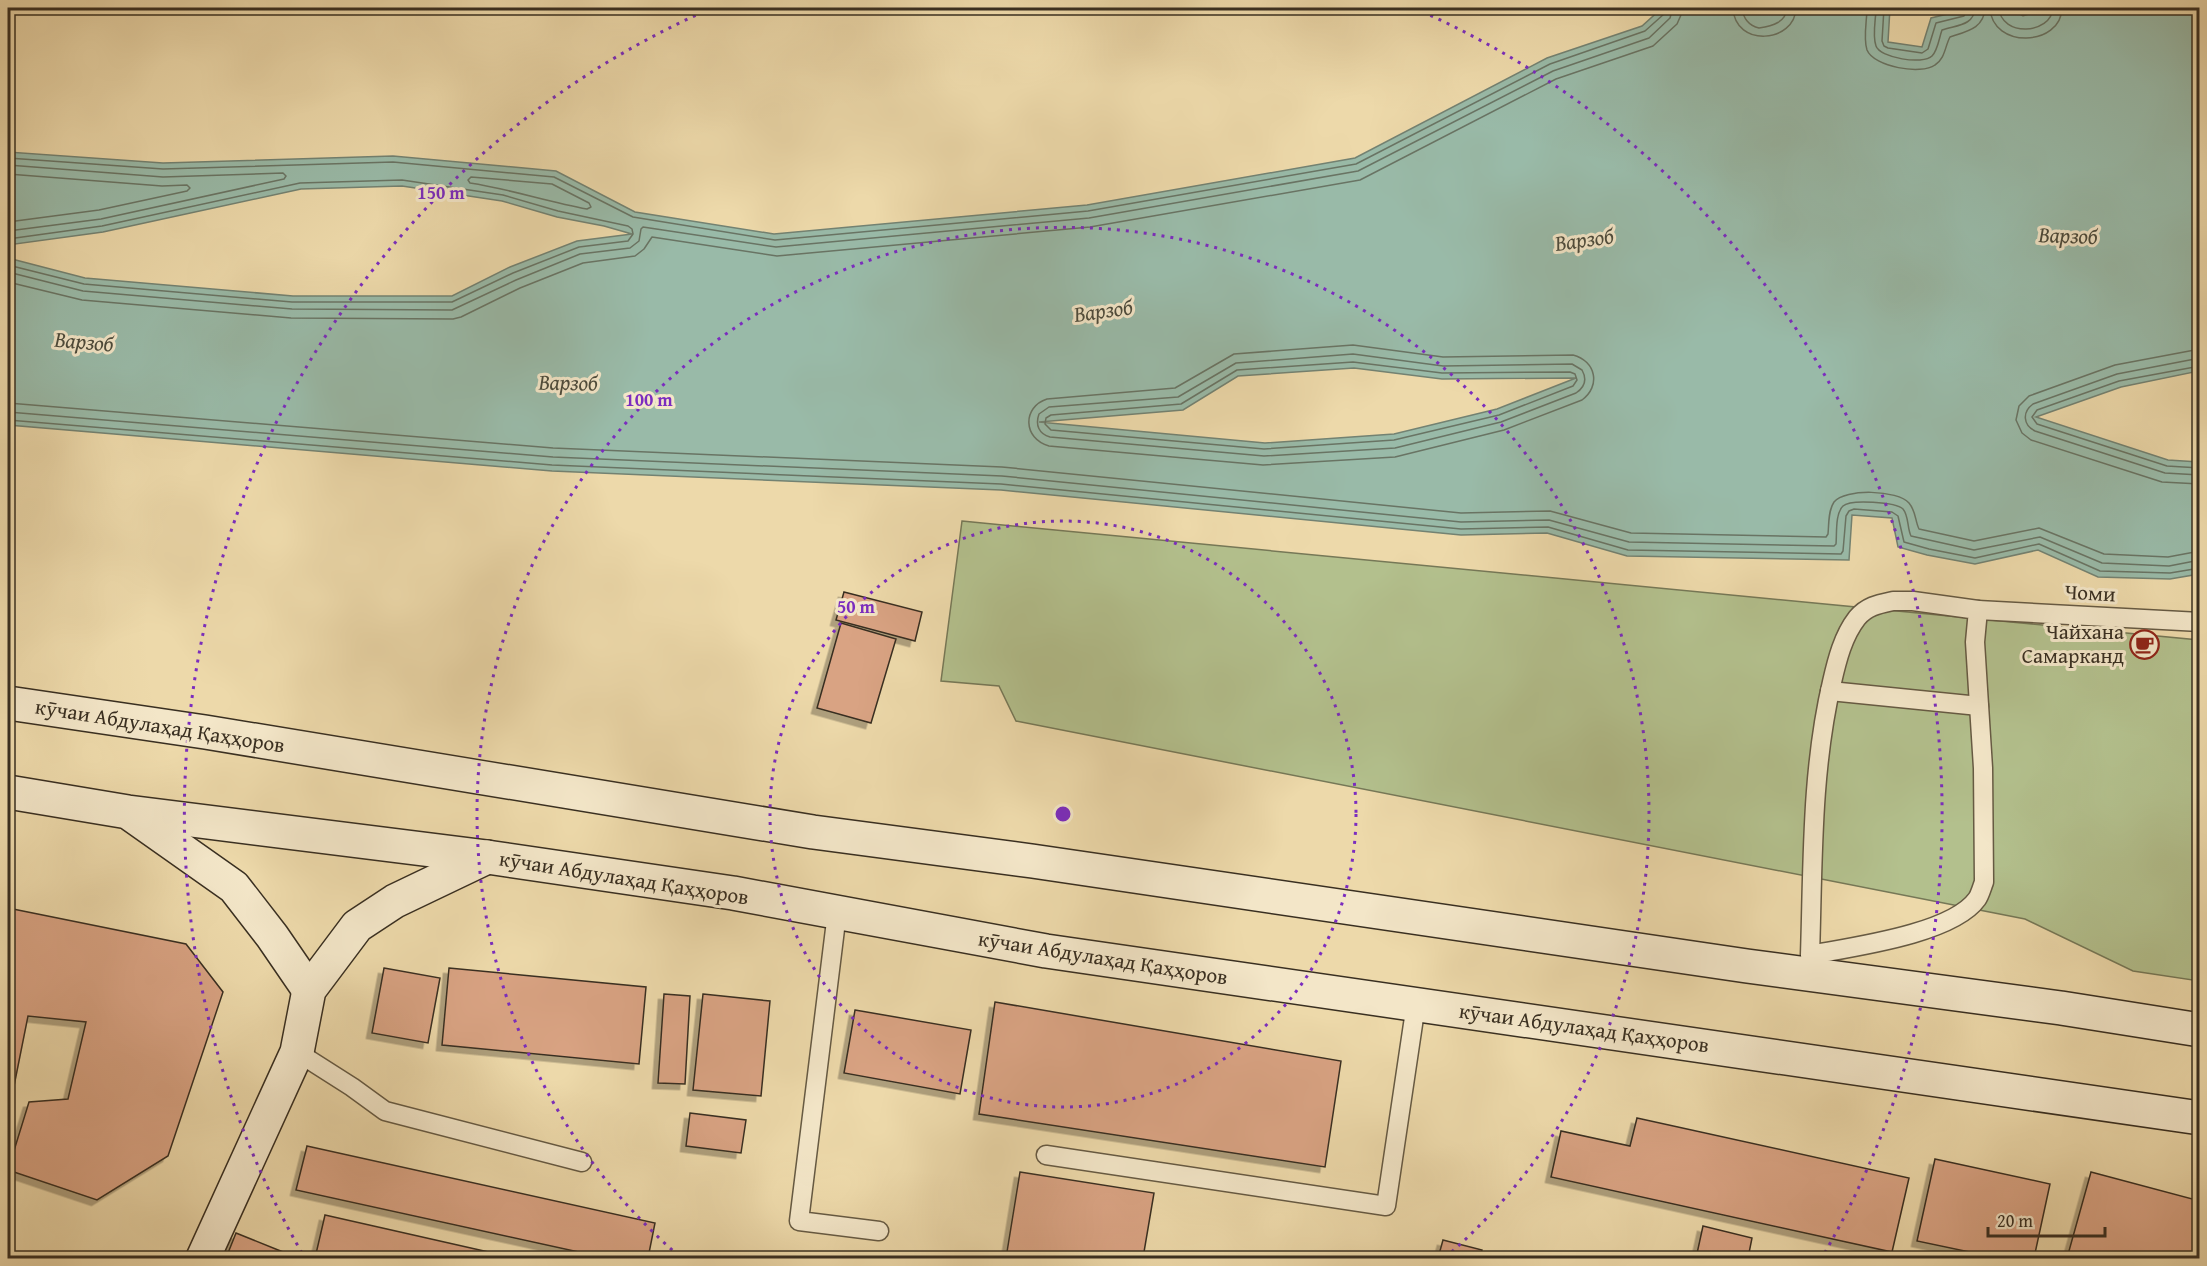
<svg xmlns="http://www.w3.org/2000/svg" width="2207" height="1266" viewBox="0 0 2207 1266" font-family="'Gentium Book Plus',serif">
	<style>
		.green { fill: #b3c08d; stroke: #767857; stroke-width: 1.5 }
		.water { fill: #99baa8; stroke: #738272; stroke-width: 1.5; fill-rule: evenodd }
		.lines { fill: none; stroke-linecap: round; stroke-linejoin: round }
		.shore { stroke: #697464; stroke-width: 1.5 }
		.building { fill: #d9a383; stroke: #392f21; stroke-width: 1.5; filter: url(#shadow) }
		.lane-casing { stroke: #665a43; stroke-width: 21 }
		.secondary-casing { stroke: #392f21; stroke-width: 36 }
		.lane { stroke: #f3e6c8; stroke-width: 18 }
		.secondary { stroke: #f3e6c8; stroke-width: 33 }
		.ring { fill: none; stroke: #7b2cbf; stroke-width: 3; stroke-dasharray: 3 6 }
		.labels { text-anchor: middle; stroke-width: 6; stroke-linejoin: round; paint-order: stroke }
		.street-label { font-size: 21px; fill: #392f21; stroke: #f3e6c8 }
		.poi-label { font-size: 21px; fill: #392f21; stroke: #f3e6c8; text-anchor: end }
		.water-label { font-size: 22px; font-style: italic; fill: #4c4b3c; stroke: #f3e6c8 }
		.centre { fill: #7b2cbf; stroke: #f3e6c8; stroke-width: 3 }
		.ring-label { font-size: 18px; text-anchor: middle; font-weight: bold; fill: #7b2cbf; stroke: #f3e6c8; stroke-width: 6; stroke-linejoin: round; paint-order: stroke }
	</style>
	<defs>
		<filter id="shadow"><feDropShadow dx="-5.5" dy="5.5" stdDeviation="0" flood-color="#0004"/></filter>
	</defs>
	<rect width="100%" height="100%" fill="#edd9aa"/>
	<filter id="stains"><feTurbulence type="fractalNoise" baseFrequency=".00333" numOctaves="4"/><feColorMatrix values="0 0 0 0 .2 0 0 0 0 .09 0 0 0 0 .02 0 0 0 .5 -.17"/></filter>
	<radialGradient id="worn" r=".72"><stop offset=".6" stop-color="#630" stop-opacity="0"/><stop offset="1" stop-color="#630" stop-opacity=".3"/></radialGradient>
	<polygon class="green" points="962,521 2199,640 2199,981 2133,971 2025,919 1016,721 999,686 941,681"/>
	<path class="water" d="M1662,8H1754L1760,14L1782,8H1890L1888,42L1922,47L1931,18L1973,8H2009L2023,16L2046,8H2199V371L2121,387L2036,417L2168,460L2199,462V574L2170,579L2098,577L2038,550L1975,564L1927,555L1898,547L1892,518L1852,515L1849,560L1627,556L1547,533L1461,535L1001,490L552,471L8,425V258L85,278L293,296H452L510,267L577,241L632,234L604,226L557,217L502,201L402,186L301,189L103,232L8,245V152L163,163L393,156L556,171L635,212L774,234L1087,205L1355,158L1547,58L1642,26ZM1354,368L1442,379L1576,378L1497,409L1394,434L1265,443L1039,422L1183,410L1238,376Z"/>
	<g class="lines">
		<g class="shore">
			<path d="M1733,8C1735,48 1795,43 1796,8"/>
			<path d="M1742,8C1743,18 1749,26 1759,28C1773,26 1786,22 1787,8"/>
			<path d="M1867,8C1867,20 1863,38 1867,50C1874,67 1921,75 1935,65C1945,59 1945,46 1950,37C1968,31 1984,28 1985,8"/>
			<path d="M1876,8C1876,19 1872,35 1876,46C1880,58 1923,65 1932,56C1938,50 1939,38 1942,30C1956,25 1974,26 1975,8"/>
			<polyline points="1884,8 1882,41 1884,46 1888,48 1922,53 1928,49 1936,23 1964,16 1968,8"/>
			<path d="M1990,8C1992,49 2061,47 2062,8"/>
			<path d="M1999,8C2001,37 2051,35 2053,8"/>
			<polyline points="8,158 163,169 393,162 554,177 633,217 775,240 1088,211 1356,164 1550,64 1645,31 1664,14 1666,8"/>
			<polyline points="8,165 163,177 283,173 286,176 284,179 101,219 8,231"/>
			<polyline points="8,174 162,186 187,185 190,188 187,191 99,210 8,222"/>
			<path d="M471,177L552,184L589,203L591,207L587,209C548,202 510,189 470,183L468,180Z"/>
			<polyline points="8,239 102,226 300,183 402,180 503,195 558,211 628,226 632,229 633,234 628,241 579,247 513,273 452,302 292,302 84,284 8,265"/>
			<polyline points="8,272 83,291 292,309 452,310 516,280 580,254 630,248 639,241 641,229 643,227 776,247 1089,218 1358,171 1553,71 1649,38 1670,18 1673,8"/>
			<polyline points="8,282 82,300 291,318 453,319 461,317 520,288 583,263 635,256 644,249 652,237 777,256 1090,227 1360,180 1556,79 1653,46 1677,24 1681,15 1682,8"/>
			<path d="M1353,345L1443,357L1573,355C1596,361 1601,386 1582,400L1504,430L1395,457L1263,465L1049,446C1023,439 1022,407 1047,399L1175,388L1234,354Z"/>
			<polyline points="2200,349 2115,365 2029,396 2019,406 2016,420 2022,433 2031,440 2162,482 2200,484"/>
			<path d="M1353,354L1443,366L1572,364L1582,370C1587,379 1585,387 1576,393L1501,422L1395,448L1264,456L1050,437C1039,434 1035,425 1039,414L1049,407L1178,397L1236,363Z"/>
			<path d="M2200,358L2117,374L2033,404C2022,412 2023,425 2035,431L2165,473L2200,475"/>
			<polygon points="1353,362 1442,373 1570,372 1575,374 1577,380 1573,386 1499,415 1394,440 1264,449 1051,430 1045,424 1046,418 1051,415 1181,404 1237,370"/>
			<polyline points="2200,366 2119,381 2037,410 2032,417 2037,424 2167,466 2200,468"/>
			<path d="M8,403L553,448L1002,467L1461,513L1550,511L1631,533L1826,537L1828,534C1829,524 1828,511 1834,502C1845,488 1898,490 1909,503C1916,511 1915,521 1919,529L1974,541L2039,528L2104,554L2168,557L2200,551"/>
			<path d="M8,412L553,457L1002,476L1461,522L1549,520L1629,542L1834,546L1836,544C1837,533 1835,514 1843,506C1850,499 1896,502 1903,509C1909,516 1907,528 1911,536L1974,550L2040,537L2102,563L2169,566L2200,560"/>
			<polyline points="8,420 552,465 1001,484 1461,529 1548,527 1628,550 1841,554 1843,551 1846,516 1849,511 1854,509 1892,512 1898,516 1904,542 1929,549 1975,558 2039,544 2100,571 2170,573 2200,568"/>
		</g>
	</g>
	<g class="building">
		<polygon points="844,592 922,612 915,641 836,620"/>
		<polygon points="841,623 896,639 871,723 817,708"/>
		<polygon points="8,908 186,944 223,992 168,1156 97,1200 8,1170 29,1102 68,1099 86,1022 28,1016 8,1116"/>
		<polygon points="384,968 440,978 428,1043 372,1033"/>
		<polygon points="449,968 646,987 639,1064 442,1045"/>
		<polygon points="664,994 690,996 685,1084 658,1083"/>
		<polygon points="703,994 770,1001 761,1096 693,1090"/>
		<polygon points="995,1002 1341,1061 1325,1167 979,1114"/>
		<polygon points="855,1010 971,1030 960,1094 844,1073"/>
		<polygon points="690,1113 746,1120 741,1153 686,1146"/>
		<polygon points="1637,1118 1909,1178 1892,1252 1551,1177 1561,1131 1630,1146"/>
		<polygon points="307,1146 655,1223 648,1258 606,1258 296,1190"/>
		<polygon points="1935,1159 2050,1184 2034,1258 1998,1258 1917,1241"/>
		<polygon points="1020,1172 1154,1193 1143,1258 1006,1258"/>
		<polygon points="2091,1172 2200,1201 2200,1229 2191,1258 2067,1258"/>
		<polygon points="325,1215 515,1258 315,1258"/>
		<polygon points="1703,1226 1752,1238 1748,1258 1696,1258"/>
		<polygon points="236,1233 283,1252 280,1258 226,1258"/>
		<polygon points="1443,1240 1482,1250 1480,1258 1438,1258"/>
		<polygon points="1892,1252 1913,1258 1891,1258"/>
	</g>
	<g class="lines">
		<defs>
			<g id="lane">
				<path d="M1893,601H1913L1978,610L1975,642L1983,768L1984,882C1982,887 1980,895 1977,899C1952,934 1852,947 1810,955C1813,864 1811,771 1832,682C1837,660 1843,636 1857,618C1867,606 1879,604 1893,601Z"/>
				<polyline points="1978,610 2200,622"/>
				<polyline points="1830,691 1979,706"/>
				<polyline points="837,913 799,1221 879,1231"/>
				<polyline points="297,1052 352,1087 385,1111 582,1162"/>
				<polyline points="1046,1155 1386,1206 1416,1004"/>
			</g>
			<g id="secondary">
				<polyline points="8,703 205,732 813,832 1032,861 1747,966 2061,1008 2200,1030"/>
				<polyline points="8,792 128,812 487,857 733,893 1046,951 2200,1118"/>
				<polyline points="132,815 234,887 272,936 309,990"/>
				<polyline points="203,1258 297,1052 309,990 357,926 395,901 487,857"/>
			</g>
		</defs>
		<use href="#lane" class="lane-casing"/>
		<use href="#secondary" class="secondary-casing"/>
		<use href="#lane" class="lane"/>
		<use href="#secondary" class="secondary"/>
	</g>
	<g class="ring">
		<circle cx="1063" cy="814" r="293"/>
		<path d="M679 1256A586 586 0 1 1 1447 1256"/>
		<path d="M302 1253A879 879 0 0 1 712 8M1414 8A879 879 0 0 1 1824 1254"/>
	</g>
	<defs>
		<symbol id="cafe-ring" viewBox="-11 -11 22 22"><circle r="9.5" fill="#f3e6c8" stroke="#8f2418" stroke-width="1.5"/><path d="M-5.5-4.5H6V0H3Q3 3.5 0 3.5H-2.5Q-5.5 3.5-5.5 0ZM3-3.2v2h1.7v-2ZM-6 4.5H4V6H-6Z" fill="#8f2418"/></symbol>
	</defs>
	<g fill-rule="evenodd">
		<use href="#cafe-ring" x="2128" y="628" width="33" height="33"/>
	</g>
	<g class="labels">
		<g class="street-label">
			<text transform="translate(2090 593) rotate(3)" y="7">Чоми</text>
			<text transform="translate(160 726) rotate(9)" y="7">кӯчаи Абдулаҳад Қаҳҳоров</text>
			<text transform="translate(624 878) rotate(9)" y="7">кӯчаи Абдулаҳад Қаҳҳоров</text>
			<text transform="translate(1103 958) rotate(9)" y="7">кӯчаи Абдулаҳад Қаҳҳоров</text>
			<text transform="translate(1584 1028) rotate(8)" y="7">кӯчаи Абдулаҳад Қаҳҳоров</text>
		</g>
		<g class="poi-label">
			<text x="2124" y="639">Чайхана<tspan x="2124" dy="24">Самарканд</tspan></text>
		</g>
		<g class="water-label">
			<text transform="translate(2068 235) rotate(2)" y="8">Варзоб</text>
			<text transform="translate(1584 239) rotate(-8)" y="8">Варзоб</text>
			<text transform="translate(1103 310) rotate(-8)" y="8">Варзоб</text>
			<text transform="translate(84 341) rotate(5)" y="8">Варзоб</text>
			<text transform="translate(568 382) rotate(1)" y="8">Варзоб</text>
		</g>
	</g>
	<circle cx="1063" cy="814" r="9" class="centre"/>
	<g class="ring-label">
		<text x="441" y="199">150 m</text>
		<text x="649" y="406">100 m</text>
		<text x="856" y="613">50 m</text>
	</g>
	<rect width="2207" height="1266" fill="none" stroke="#edd9aa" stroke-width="30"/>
	<rect x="9" y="9" width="2189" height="1248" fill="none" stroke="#392f21" stroke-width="3"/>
	<rect x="15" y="15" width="2177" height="1236" fill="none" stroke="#392f21" stroke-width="1.5"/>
	<path d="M1988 1227v9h117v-9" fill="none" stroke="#392f21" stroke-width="3"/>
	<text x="1997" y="1227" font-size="18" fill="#392f21" stroke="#f3e6c8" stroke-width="4.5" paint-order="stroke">20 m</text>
	<rect width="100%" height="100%" filter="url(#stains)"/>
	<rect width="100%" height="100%" fill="url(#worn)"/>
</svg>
